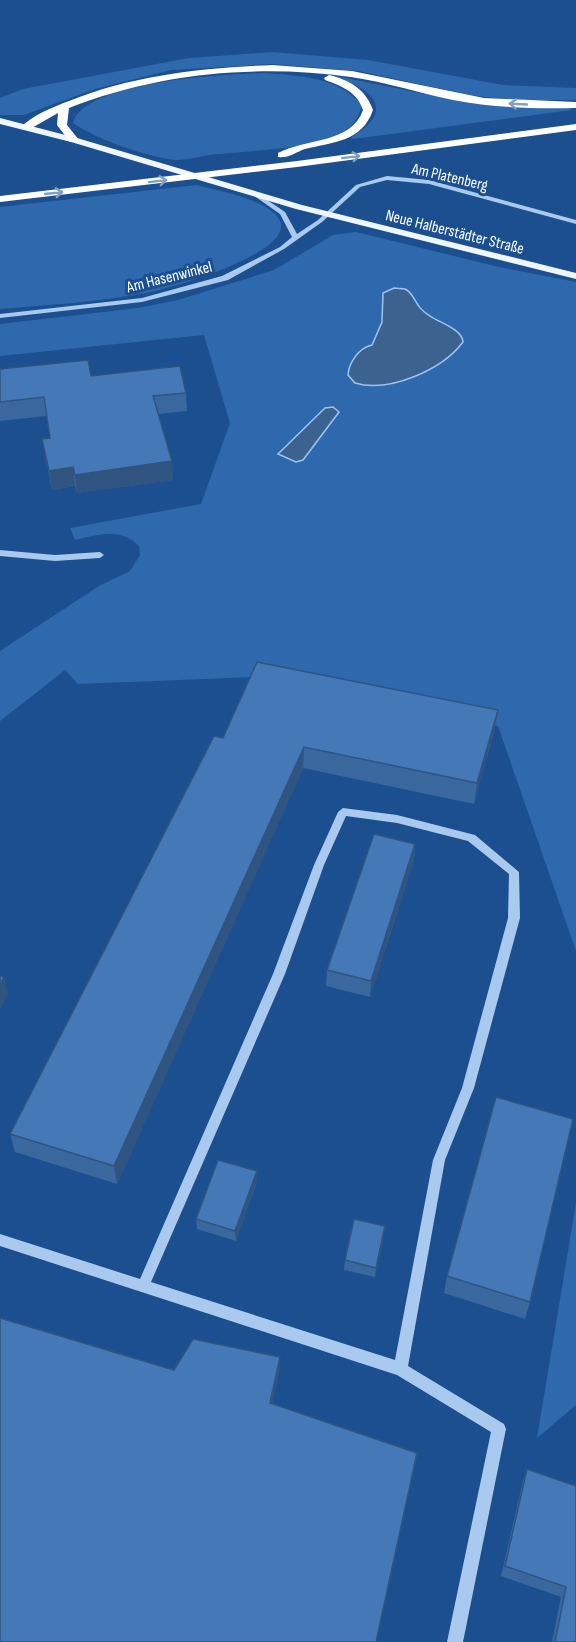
<svg xmlns="http://www.w3.org/2000/svg" width="576" height="1642" viewBox="0 0 576 1642" font-family="'Sofia Sans Condensed',sans-serif">
	<style>
		.green { fill: #2e69ad }
		.water { fill: #3c6290; stroke: #9cc4f0; stroke-width: 1.5 }
		.lines { fill: none; stroke-linecap: round; stroke-linejoin: round }
		.minor { fill: #a9c9ee; fill-rule: evenodd }
		.major { fill: #f0f6ff; fill-rule: evenodd }
		.highway { fill: #fff; fill-rule: evenodd }
		.wall { fill: #3a679d }
		.shaded-wall { fill: #305480 }
		.building { fill: #4478b7; stroke: #305480; stroke-width: 1.5 }
		.oneway { stroke: #829ec1 }
		.labels { text-anchor: middle; stroke-width: 6; stroke-linejoin: round; paint-order: stroke }
		.far-street-label { font-size: 16px; fill: #fff; stroke: #1b4f8f }
	</style>
	<rect width="100%" height="100%" fill="#1b4f8f"/>
	<g class="green">
		<polygon points="272,52 368,60 503,85 576,88 576,100 509,100 470,95 358,71 271,64 171,70 95,89 24,115 0,115 0,98 23,89 189,58"/>
		<path d="M264,73C301,76 336,76 362,105C358,120 351,129 336,135C304,150 245,151 209,155C197,157 180,162 168,159C137,153 99,140 73,123C84,81 227,74 264,73Z"/>
		<path d="M326,74L470,103L569,107L572,110L353,139L351,137C380,121 388,100 353,84C344,80 333,78 326,74Z"/>
		<path d="M197,185C218,191 271,200 280,221C295,253 168,289 146,293C98,302 49,305 0,309V207Z"/>
		<path d="M356,232L499,267L576,282V951L498,726L255,677L78,684L65,670L0,721V651L99,586L130,571L140,555L139,546C122,527 96,535 75,540L70,528L201,504L230,423L204,335L0,356V324L138,308L178,300L274,270L333,235Z"/>
		<polygon points="576,1203 576,1405 537,1438"/>
	</g>
	<g class="water">
		<path d="M405,289C416,294 413,306 430,316C440,323 462,329 463,342C442,370 389,393 355,383L348,375C349,362 359,348 372,345L382,322L383,293L394,288Z"/>
		<polygon points="333,407 339,412 303,460 296,462 278,454 325,408"/>
	</g>
	<g class="lines">
		<g class="minor">
			<polygon points="387,176 429,180 576,220 576,224 429,184 387,180 360,187 322,222 284,249 228,280 142,302 0,318 0,314 142,298 222,276 280,247 292,237 280,214 250,193 250,191 254,191 285,212 297,234 318,220 356,185"/>
			<polygon points="0,550 55,555 100,552 104,555 100,558 55,561 0,556"/>
			<path d="M343,808L397,815L475,835L519,872L520,918L474,1088L445,1160L408,1366L504,1424L506,1429L463,1642H447L491,1432L397,1375L0,1246V1234L140,1279L273,974L314,865L338,812ZM346,816L397,823L468,841L509,874L508,918L462,1088L433,1160L395,1360L151,1282L285,974L324,865Z"/>
		</g>
		<polygon class="major" points="0,118 77,138 302,205 576,273 576,279 296,209 71,142 0,124"/>
		<g class="highway">
			<path d="M272,65L352,71L484,98L576,102V108C535,109 494,108 453,100C419,93 386,82 351,77C256,64 158,73 69,108L67,125L79,140L78,142H70L57,125L58,113L30,129L21,127C33,115 53,107 69,101C134,75 202,68 272,65Z"/>
			<path d="M329,75C349,80 366,89 373,110C362,142 333,142 305,149C296,152 287,159 278,157V153C306,138 351,144 363,110C357,92 342,86 325,80L324,78Z"/>
			<polygon points="576,124 576,130 297,167 0,202 0,196 297,161"/>
		</g>
	</g>
	<g class="wall">
		<polygon points="0,369 91,376 186,393 187,411 158,414 173,480 77,493 75,486 52,490 42,439 50,438 46,416 0,421"/>
		<polygon points="494,732 474,804 303,768 117,1184 15,1152 10,1134 223,738"/>
		<polygon points="415,844 414,860 370,997 326,986 327,970"/>
		<polygon points="257,1171 257,1182 236,1241 197,1229 196,1219"/>
		<polygon points="384,1236 375,1277 344,1270 345,1260"/>
		<polygon points="447,1276 530,1302 525,1319 444,1293"/>
		<polygon points="527,1469 576,1486 576,1642 552,1642 561,1597 501,1576 523,1481"/>
	</g>
	<g class="shaded-wall">
		<polygon points="172,461 173,480 77,493 75,475"/>
		<polygon points="73,467 75,486 52,490 49,471"/>
		<polygon points="498,710 494,732 474,804 477,783"/>
		<polygon points="304,747 303,768 117,1184 114,1166"/>
		<polygon points="415,844 414,860 370,997 371,981"/>
		<polygon points="4,977 8,994 0,1009 0,985"/>
		<polygon points="257,1171 257,1182 236,1241 235,1231"/>
		<polygon points="385,1226 384,1236 375,1277 376,1268"/>
		<polygon points="280,1357 280,1369 270,1415 270,1403"/>
	</g>
	<g class="building">
		<polygon points="88,360 91,376 180,366 186,393 153,396 172,461 75,475 73,467 49,471 42,439 50,438 44,397 0,402 0,369"/>
		<polygon points="257,662 498,710 477,783 304,747 114,1166 10,1134 214,736 223,738"/>
		<polygon points="374,834 415,844 371,981 327,970"/>
		<polygon points="0,976 4,977 0,985"/>
		<polygon points="496,1097 573,1119 530,1302 447,1276"/>
		<polygon points="218,1160 257,1171 235,1231 196,1219"/>
		<polygon points="354,1219 385,1226 376,1268 345,1260"/>
		<polygon points="0,1318 174,1370 193,1339 280,1357 270,1403 417,1453 376,1642 0,1642"/>
		<polygon points="527,1469 576,1486 576,1642 555,1642 566,1587 505,1566"/>
	</g>
	<defs><path id="oneway-shaft" d="M-6 0H5M1.5-3L5.5 0L1.5 3" fill="none" stroke-width="1.6" stroke-linecap="round" stroke-linejoin="round" transform="scale(1.5)"/></defs>
	<g class="oneway">
		<use href="#oneway-shaft" transform="translate(518 104) rotate(-177)"/>
		<use href="#oneway-shaft" transform="translate(351 157) rotate(-7)"/>
		<use href="#oneway-shaft" transform="translate(158 181) rotate(-7)"/>
		<use href="#oneway-shaft" transform="translate(54 193) rotate(-6)"/>
	</g>
	<g class="labels">
		<g class="far-street-label">
			<text transform="translate(450 176) rotate(13)" y="6">Am Platenberg</text>
			<text transform="translate(455 231) rotate(14)" y="6">Neue Halberstädter Straße</text>
			<text transform="translate(169 276) rotate(-14)" y="6">Am Hasenwinkel</text>
		</g>
	</g>
</svg>
